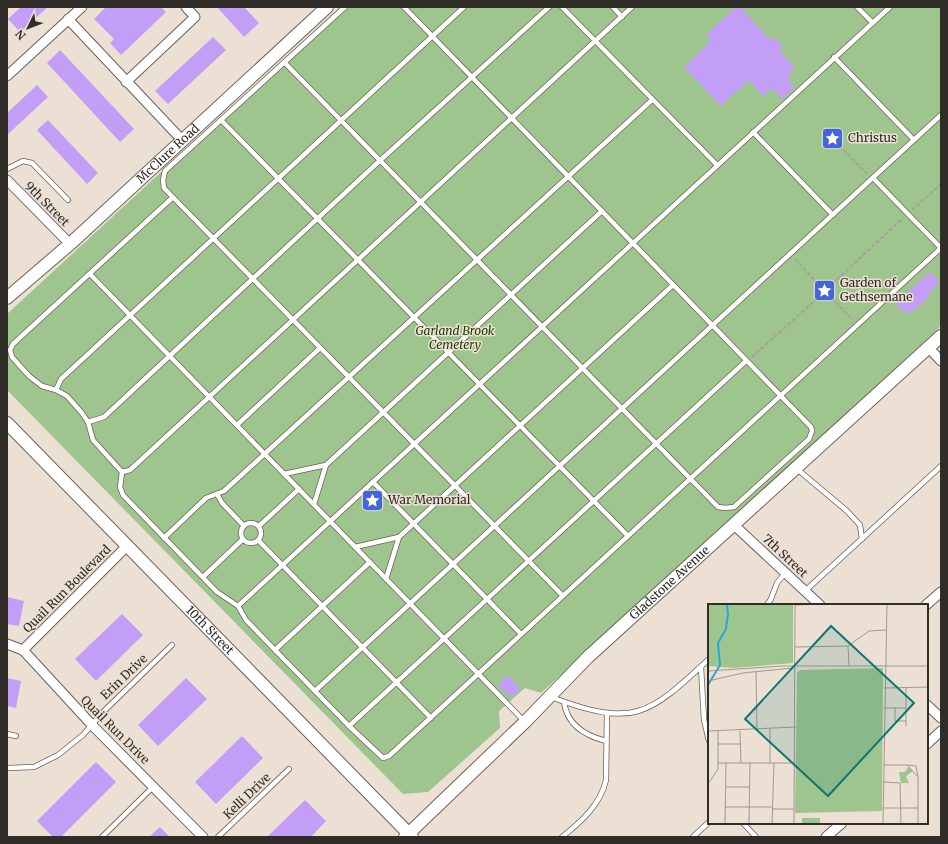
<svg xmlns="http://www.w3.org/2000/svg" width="948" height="844" viewBox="0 0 948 844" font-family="Merriweather,serif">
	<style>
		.green { fill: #9fc58e }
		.building { fill: #c29ef7 }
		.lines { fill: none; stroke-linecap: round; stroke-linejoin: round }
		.lane-casing { stroke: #6b6257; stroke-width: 6 }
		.street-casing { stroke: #6b6257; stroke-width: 11 }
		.secondary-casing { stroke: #6b6257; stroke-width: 14 }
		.path { stroke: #a9a096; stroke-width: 2; stroke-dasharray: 4 2; stroke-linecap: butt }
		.lane { stroke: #fff; stroke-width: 4.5 }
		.street { stroke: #fff; stroke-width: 9 }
		.secondary { stroke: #fff; stroke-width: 12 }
		.labels { text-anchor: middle; stroke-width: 3; stroke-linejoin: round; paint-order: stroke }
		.poi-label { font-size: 12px; fill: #302c27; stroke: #ece0d4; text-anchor: start }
		.street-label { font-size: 12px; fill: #302c27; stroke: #ece0d4 }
		.park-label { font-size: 12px; font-style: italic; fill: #1b4002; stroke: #ece0d4 }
		.inset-river { fill: none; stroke: #29a7dd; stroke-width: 2 }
		.inset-road { fill: none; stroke: #a1988f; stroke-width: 1 }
		.view { fill: #0f766e; fill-opacity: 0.15; stroke: #0f766e; stroke-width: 2 }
		.inset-edge { fill: none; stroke: #302c27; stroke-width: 2 }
	</style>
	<rect width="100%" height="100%" fill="#ece0d4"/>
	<polygon class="green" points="340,7 941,7 941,325 938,329 541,693 525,688 499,711 500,728 428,792 403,794 7,390 7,314"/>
	<g class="building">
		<polygon points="21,7 48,7 20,32 8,19"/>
		<polygon points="106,7 161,7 166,12 121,55 110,43 114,39 94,19"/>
		<polygon points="217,7 244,7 259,23 244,37"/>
		<polygon points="736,7 740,7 770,40 774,37 783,47 779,50 795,67 789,72 792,75 787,79 795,87 782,99 772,88 763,96 749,80 721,106 684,67 711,41 706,35"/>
		<polygon points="213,37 226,50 168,104 155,91"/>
		<polygon points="60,50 134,129 120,142 47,63"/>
		<polygon points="37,85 48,97 7,135 7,113"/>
		<polygon points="48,120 98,173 87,184 37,130"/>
		<polygon points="930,272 940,283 928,294 930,296 910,314 907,310 904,313 895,303"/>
		<polygon points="7,597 24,601 19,626 7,624"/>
		<polygon points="122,614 143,635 96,681 75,659"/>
		<polygon points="508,675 521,689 513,696 510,694 508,696 498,685"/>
		<polygon points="7,678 21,681 16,708 7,706"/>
		<polygon points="186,678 207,699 158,746 138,725"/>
		<polygon points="242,736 263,758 216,804 195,782"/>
		<polygon points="96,762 116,782 61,837 53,837 37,821"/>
		<polygon points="305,800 326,821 311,837 267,837"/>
		<polygon points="160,827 170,837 149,837"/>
	</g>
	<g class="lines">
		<defs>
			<g id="lane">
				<polyline points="345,7 165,171 163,180 164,188 563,596"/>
				<polyline points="562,7 717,165"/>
				<polyline points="613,7 622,17"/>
				<polyline points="857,7 873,23"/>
				<polyline points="834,57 914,140"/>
				<polyline points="285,63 718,507 725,508 734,507 809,439 812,431 811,427 404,7"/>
				<polyline points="221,120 628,536"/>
				<polyline points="753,132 833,215"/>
				<polyline points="7,169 23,161 32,163 68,200"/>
				<polyline points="873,178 941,248"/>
				<polyline points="172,198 13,344 10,350 12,357 29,376 42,386 56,390 67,396 82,413 88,422 93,440 122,472 120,487 123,495 217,592 238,606 246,620 275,650 349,726 383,758 389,756 941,248"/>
				<polyline points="90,274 525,722"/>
				<polyline points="56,390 61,379 464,7"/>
				<polyline points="88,422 104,417 374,166 549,7"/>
				<polyline points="237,425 320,348"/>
				<polyline points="797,469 847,511 860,525 862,539"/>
				<polyline points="122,472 130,470 632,7"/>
				<polyline points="284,474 326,465 602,211"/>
				<polyline points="373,482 521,634"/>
				<polyline points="217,494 222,503 244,526"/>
				<polyline points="314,504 326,465"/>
				<circle cx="251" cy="533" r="10"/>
				<polyline points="259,526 299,489"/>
				<polyline points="164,538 206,498 224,491 652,100"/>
				<polyline points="258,540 431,718"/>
				<polyline points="355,547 399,537 673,285"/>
				<polyline points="203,577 243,539"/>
				<polyline points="386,579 399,537"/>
				<polyline points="805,591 941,466"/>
				<polyline points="767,605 771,599 777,583 785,573"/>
				<polyline points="238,606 890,7"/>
				<polyline points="275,650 370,562"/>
				<polyline points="701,667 704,720 709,741"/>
				<polyline points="315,691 941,115"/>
				<path d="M551,697C634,728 648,716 709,659"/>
				<path d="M564,702C567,725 586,736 606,741"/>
				<polyline points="349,726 746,361"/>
				<polyline points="7,734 16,736"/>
				<polyline points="7,768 34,767 58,755 83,735 102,713 172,645"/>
				<polyline points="743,823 756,837"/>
				<polyline points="102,837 154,786"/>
				<polyline points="218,837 289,769"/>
				<path d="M562,837C581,822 601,804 606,780L607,713"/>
				<polyline points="693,837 709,822"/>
			</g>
			<g id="street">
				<polyline points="68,19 182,140"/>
				<polyline points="7,76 82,7"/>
				<polyline points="126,82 195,17 186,7"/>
				<polyline points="7,180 70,244"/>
				<polyline points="928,347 941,361"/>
				<polyline points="734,525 820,605"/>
				<polyline points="926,605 941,592"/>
				<polyline points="7,644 23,650 92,725 203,837"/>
				<polyline points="23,650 128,545"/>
				<polyline points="927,705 941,718"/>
				<polyline points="927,744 941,731"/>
				<polyline points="826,837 842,823"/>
			</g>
			<g id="secondary">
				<path id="s1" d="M7,298L70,244L327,7"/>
				<path id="s2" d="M7,423L412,837"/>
				<path id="s3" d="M405,837L525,722L588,657L941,336"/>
			</g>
		</defs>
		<use href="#lane" class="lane-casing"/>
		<use href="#street" class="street-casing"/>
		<use href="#secondary" class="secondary-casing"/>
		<g class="path">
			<polyline points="835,141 867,174"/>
			<polyline points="912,210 941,184"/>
			<polyline points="795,259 823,289"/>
			<polyline points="828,288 903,218"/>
			<polyline points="827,294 853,320"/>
			<polyline points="752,357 822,294 820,292 826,286 831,291 824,296 822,294"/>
		</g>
		<use href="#lane" class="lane"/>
		<use href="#street" class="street"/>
		<use href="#secondary" class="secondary"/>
	</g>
	<defs>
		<symbol id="sight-square" viewBox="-11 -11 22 22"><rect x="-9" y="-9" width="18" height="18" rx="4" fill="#4367d9" stroke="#ece0d4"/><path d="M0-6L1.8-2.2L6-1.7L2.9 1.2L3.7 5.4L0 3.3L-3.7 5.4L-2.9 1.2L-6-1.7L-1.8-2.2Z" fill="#fff"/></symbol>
	</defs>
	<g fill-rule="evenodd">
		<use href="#sight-square" x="820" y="126" width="25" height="25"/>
		<use href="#sight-square" x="812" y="278" width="25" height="25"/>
		<use href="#sight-square" x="360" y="488" width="25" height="25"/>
	</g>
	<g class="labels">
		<g class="poi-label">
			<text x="848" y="142">Christus</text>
			<text x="840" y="287">Garden of<tspan x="840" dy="14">Gethsemane</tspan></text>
			<text x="388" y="504">War Memorial</text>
		</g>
		<g class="street-label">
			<text dy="4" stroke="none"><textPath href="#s1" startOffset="216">McClure Road</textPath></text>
			<text transform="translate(47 204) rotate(45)" y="4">9th Street</text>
			<text transform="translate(785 556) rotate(43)" y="4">7th Street</text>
			<text dy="4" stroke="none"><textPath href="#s3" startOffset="367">Gladstone Avenue</textPath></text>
			<text transform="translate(67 589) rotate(-45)" y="4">Quail Run Boulevard</text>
			<text dy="4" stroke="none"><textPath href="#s2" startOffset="290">10th Street</textPath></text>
			<text transform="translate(124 677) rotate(-44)" y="4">Erin Drive</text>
			<text transform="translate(115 730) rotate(45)" y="4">Quail Run Drive</text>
			<text transform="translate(247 796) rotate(-44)" y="4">Kelli Drive</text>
		</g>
		<g class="park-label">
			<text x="455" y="335">Garland Brook<tspan x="455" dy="14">Cemetery</tspan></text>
		</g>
	</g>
	<g transform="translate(708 604)">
		<rect width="220" height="220" fill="#ece0d4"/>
		<path d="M0,0H85V59L25,64L0,62ZM175,64L174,207L87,209L89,69L92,66ZM200,163L205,167L198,172L201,179H193L191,168H197ZM94,214H112V220H94Z" fill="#9fc58e"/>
		<path class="inset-river" d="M0,81L12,61L10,39L18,25L20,10L19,0"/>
		<path class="inset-road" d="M87,1L111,0M140,42L141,62M87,43L140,42L161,27L178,26M0,67L74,62H220M48,67L49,126M0,77L35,69L85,64M176,84L220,83M176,104H198M187,104V117H198M198,122V84M0,127L88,123M32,127L33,159M10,140H32M10,159H87M62,159V125M176,161H199L210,173V220M199,161L208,162L210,173M175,178L192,179L193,220M0,180L10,165V127M18,183H42M17,203H64M175,204H210M64,205H86M17,220L18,159M41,220L42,159M64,220L66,159M86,220L87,0M175,220L179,0"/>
		<path class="view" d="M123,22L206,99L120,192L37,115Z"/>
		<rect width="220" height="220" class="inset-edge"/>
	</g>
	<rect width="948" height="844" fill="none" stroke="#302c27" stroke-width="16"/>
	<g transform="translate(28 28) rotate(227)" stroke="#ece0d4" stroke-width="3" paint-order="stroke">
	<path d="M0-3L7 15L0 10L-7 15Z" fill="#302c27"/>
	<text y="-6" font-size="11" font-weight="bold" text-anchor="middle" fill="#302c27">N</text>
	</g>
</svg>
